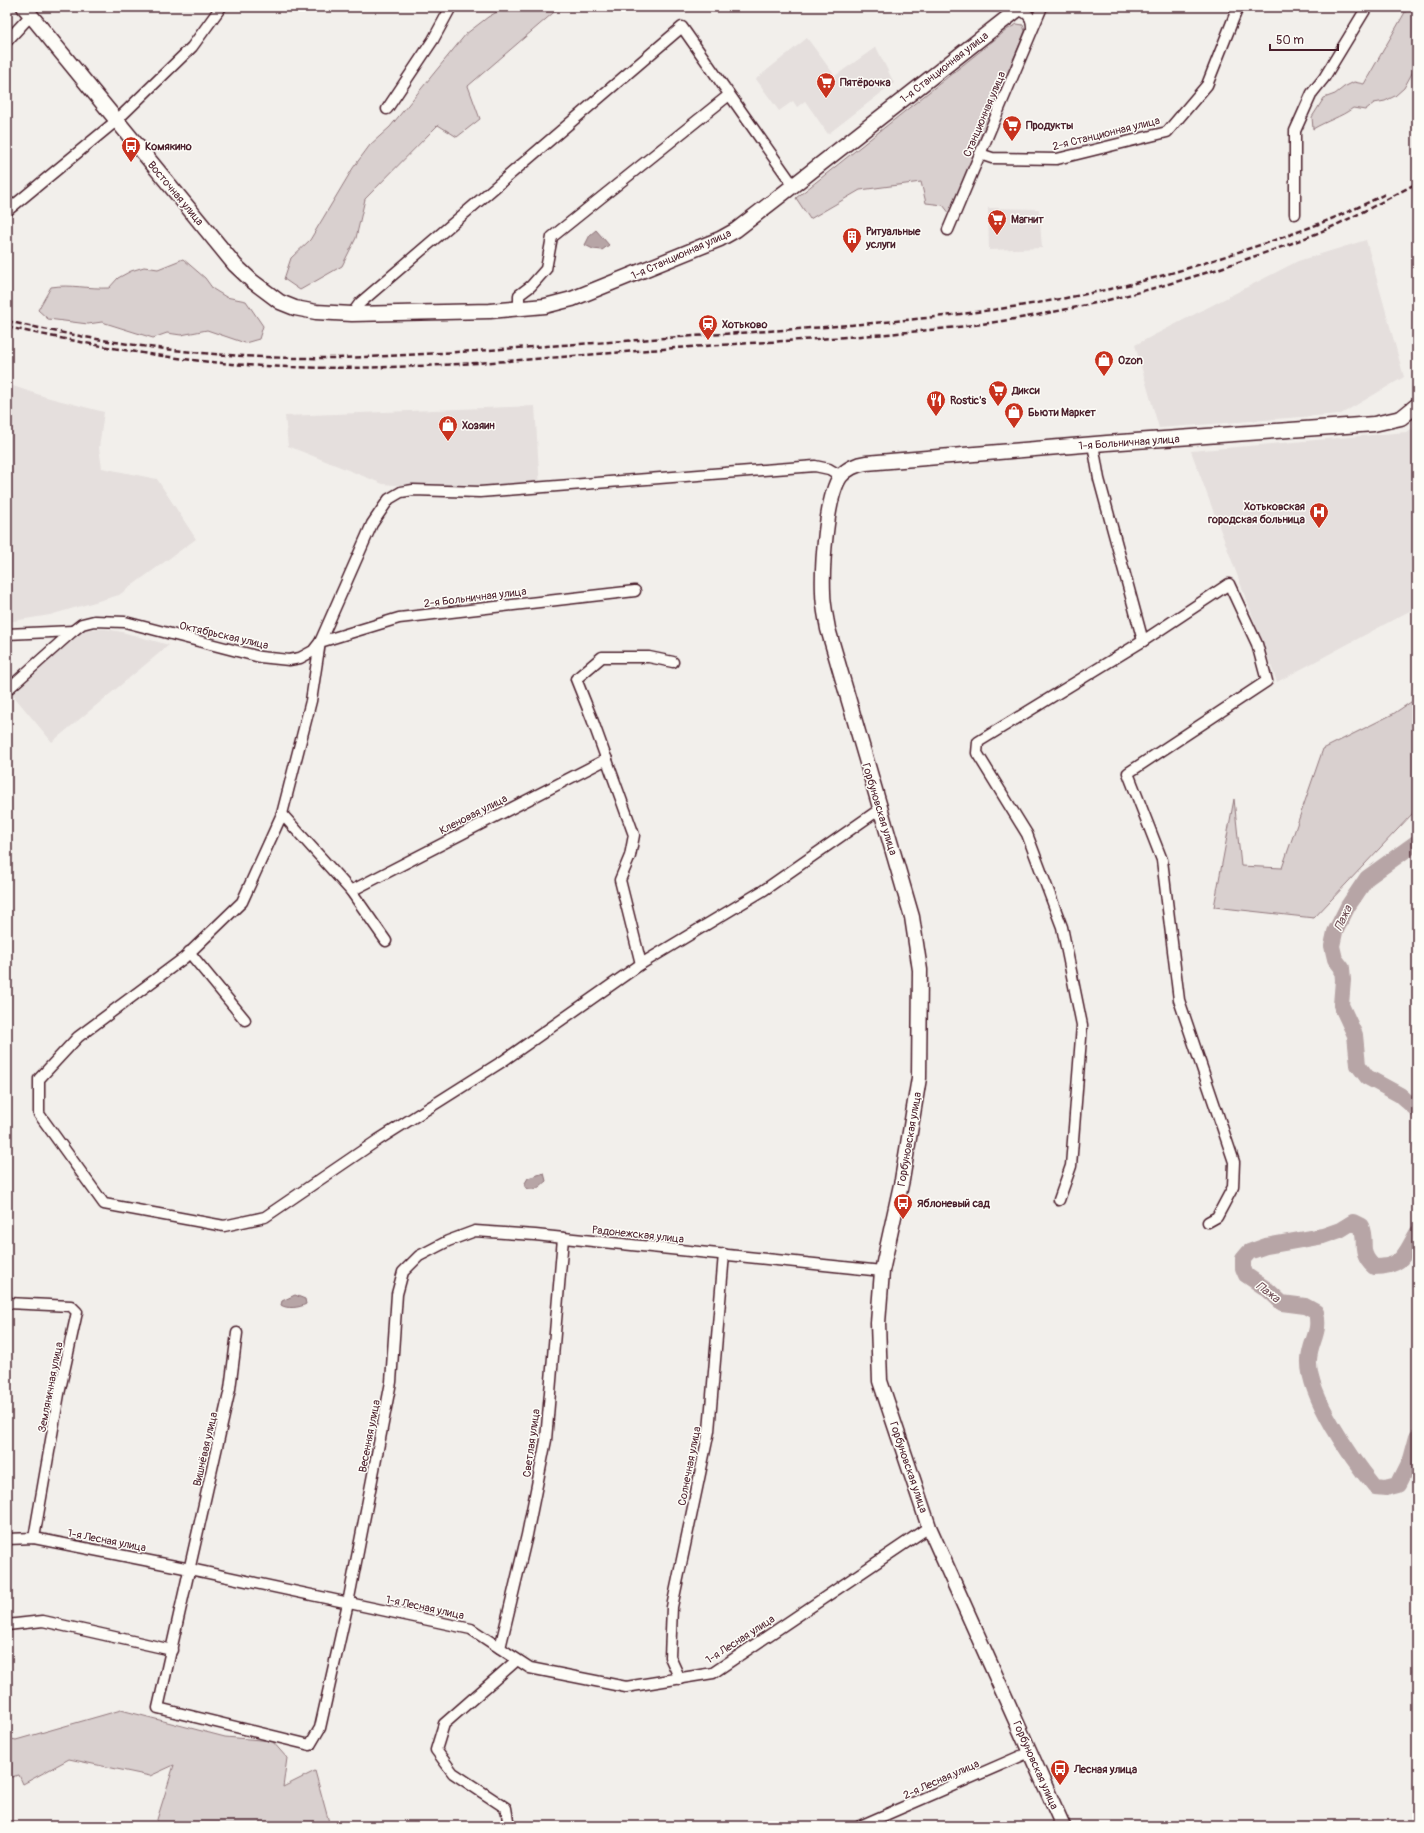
<svg xmlns="http://www.w3.org/2000/svg" width="1424" height="1833" viewBox="0 0 1424 1833" font-family="Pangolin,sans-serif">
	<style>
		.built { fill: #e5dfdd }
		.green { fill: #d9d0cf; stroke: #92787d }
		.water { fill: #b7a5a6; stroke: #8b6f75 }
		.lines { fill: none; stroke-linecap: round; stroke-linejoin: round }
		.river { stroke: #b7a5a6; stroke-width: 16 }
		.street-casing { stroke: #4a1f2b; stroke-width: 13 }
		.secondary-casing { stroke: #4a1f2b; stroke-width: 17 }
		.street { stroke: #fdfcf7; stroke-width: 10 }
		.secondary { stroke: #fdfcf7; stroke-width: 14 }
		.rail { stroke: #4a1f2b; stroke-width: 2.5; stroke-dasharray: 6 3; stroke-linecap: butt }
		.labels { text-anchor: middle; stroke-width: 3; stroke-linejoin: round; paint-order: stroke }
		.street-label { font-size: 11px; fill: #4a1f2b; stroke: #fdfcf7 }
		.poi-label { font-size: 11px; font-weight: bold; fill: #4a1f2b; stroke: #fdfcf7; text-anchor: start }
		.water-label { font-size: 12px; font-style: italic; fill: #704e56; stroke: #fdfcf7 }
	</style>
	<rect width="100%" height="100%" fill="#f2efeb"/>
	<filter id="ink" filterUnits="userSpaceOnUse"><feTurbulence type="fractalNoise" baseFrequency=".025" numOctaves="2"/><feDisplacementMap in="SourceGraphic" scale="8" xChannelSelector="R" yChannelSelector="G"/><feConvolveMatrix kernelMatrix="1 2 1 2 8 2 1 2 1" color-interpolation-filters="sRGB"/></filter>
	<g filter="url(#ink)">
		<g class="built">
			<polygon points="807,38 835,76 876,47 894,83 828,134 805,101 797,107 793,101 779,111 756,79"/>
			<polygon points="988,208 1039,209 1042,248 989,250"/>
			<polygon points="1366,240 1404,377 1341,414 1159,428 1135,345 1298,261"/>
			<polygon points="7,384 46,397 104,412 99,448 102,468 157,479 196,539 119,595 50,615 7,622"/>
			<polygon points="535,406 540,487 480,492 383,484 288,446 285,416"/>
			<polygon points="1417,426 1417,607 1277,682 1191,451 1406,432"/>
			<polygon points="86,629 106,629 122,632 169,645 52,742 12,694 77,635"/>
		</g>
		<g class="green">
			<polygon points="506,7 560,7 468,86 480,119 457,137 438,125 365,199 356,238 342,266 300,290 284,279 291,258 310,240 353,168 370,145 390,127 466,34 488,17"/>
			<path d="M1408,7H1417V64L1404,88L1395,96L1385,101L1374,103L1365,110L1353,108C1341,117 1326,121 1313,129L1312,117L1324,98L1335,94L1344,87L1354,82L1364,84Z"/>
			<polygon points="1017,24 1023,25 1025,31 1019,46 950,214 943,205 926,203 921,182 860,190 810,219 796,198 1008,29"/>
			<path d="M183,259L205,278L213,289L226,297L246,301L263,326L259,339L245,343L207,330L181,335L167,333L153,338L102,322L88,324L48,319L38,310L51,287C70,284 89,289 109,288L118,278L131,271L144,267L158,269Z"/>
			<polygon points="1417,698 1417,800 1413,813 1314,918 1214,907 1234,799 1241,866 1282,868 1323,749 1393,714"/>
			<polygon points="121,1710 225,1737 272,1741 287,1758 283,1787 315,1771 330,1826 155,1826 174,1765 150,1776 69,1759 23,1784 19,1775 7,1778 7,1738 16,1740"/>
		</g>
		<g class="water">
			<polygon points="596,230 609,245 602,250 593,249 585,245 590,235"/>
			<path d="M544,1173L546,1181C539,1187 534,1193 525,1187V1183L528,1178Z"/>
			<path d="M295,1295L305,1299L306,1304C300,1308 286,1309 281,1305L282,1301Z"/>
		</g>
		<g class="lines">
			<g class="river">
				<polyline points="1417,842 1367,878 1348,906 1335,932 1332,946 1335,959 1342,968 1343,980 1341,1005 1355,1035 1358,1065 1367,1077 1400,1095 1417,1110"/>
				<path d="M1417,1233C1404,1255 1403,1267 1374,1267C1357,1251 1368,1243 1361,1226L1353,1222L1340,1230L1323,1236L1266,1246L1249,1252L1243,1259V1268L1246,1275L1268,1290L1282,1303L1305,1306L1316,1312C1321,1333 1310,1341 1309,1360C1307,1395 1352,1459 1375,1487L1386,1488L1398,1485L1411,1459L1417,1437"/>
			</g>
			<defs>
				<g id="street">
					<path d="M1018,9C1028,13 1032,17 1032,28"/>
					<polyline points="7,41 31,15"/>
					<polyline points="387,109 433,40 451,7"/>
					<polyline points="980,154 992,158 1057,159 1167,132 1207,85 1238,7"/>
					<polyline points="7,211 116,121 192,47 221,7"/>
					<polyline points="1295,214 1295,131 1312,93 1324,78 1367,7"/>
					<polyline points="948,230 1042,7"/>
					<polyline points="519,309 519,295 531,286 546,269 552,237 729,95"/>
					<polyline points="352,314 360,303 682,27 793,185"/>
					<polyline points="635,591 399,618 320,642 311,701 282,814 242,902 184,958 78,1037 39,1079 39,1114 104,1204 224,1226 265,1217 378,1140 503,1061 641,964 764,890 880,809"/>
					<polyline points="7,634 73,631"/>
					<polyline points="1143,641 1229,584 1257,644 1267,681 1128,773 1162,860 1179,1000 1234,1162 1233,1187 1217,1217 1208,1222"/>
					<polyline points="7,690 73,631 82,624 94,621 125,622 260,657 289,660 300,658 313,651 320,642 372,524 389,499 401,492 413,490 480,492 815,466 829,469 841,476"/>
					<polyline points="282,814 351,891 386,941"/>
					<polyline points="351,891 607,759"/>
					<polyline points="189,952 245,1020"/>
					<polyline points="641,964 620,880 630,856 634,835 592,719 576,679 602,657 649,657 673,662"/>
					<polyline points="1059,1200 1071,1166 1082,1025 1062,927 1027,834 977,753 978,742 1143,641 1099,479 1093,444"/>
					<polyline points="7,1303 71,1306 77,1312 59,1394 34,1538"/>
					<polyline points="237,1333 230,1389 158,1708 310,1745 320,1728 348,1603 391,1382 397,1294 403,1272 419,1256 448,1241 475,1231 535,1235 882,1271"/>
					<polyline points="7,1539 34,1538 190,1569 471,1629 530,1668 626,1687 713,1673 929,1527"/>
					<polyline points="7,1625 43,1621 172,1650"/>
					<polyline points="500,1648 527,1535 546,1440 563,1238"/>
					<polyline points="680,1679 670,1657 672,1607 709,1431 724,1254"/>
					<polyline points="509,1826 506,1808 453,1773 436,1750 444,1724 517,1660"/>
					<polyline points="860,1826 1030,1752"/>
				</g>
				<g id="secondary">
					<polyline points="24,7 235,265 252,281 280,302 295,308 316,312 352,314 490,311 545,306 572,299 720,239 736,230 785,192 1021,7"/>
					<path d="M1063,1826L929,1527L880,1381L878,1323L882,1271L902,1180L919,1078L920,970L912,917L828,629C826,617 823,605 823,592C822,567 826,498 840,477C846,469 857,464 866,463L1107,443L1374,424L1401,418L1417,405"/>
				</g>
			</defs>
			<use href="#street" class="street-casing"/>
			<use href="#secondary" class="secondary-casing"/>
			<use href="#street" class="street"/>
			<use href="#secondary" class="secondary"/>
			<g class="rail">
				<path d="M7,321C103,343 201,357 300,358C359,359 417,354 476,351C539,346 602,343 665,338C819,327 976,321 1127,285C1163,276 1199,265 1235,253C1286,237 1337,219 1385,194"/>
				<path d="M7,327C92,345 178,362 264,366C401,373 539,358 676,348C770,341 864,338 957,327C1046,317 1133,296 1218,269C1252,257 1287,246 1320,232C1353,218 1385,200 1417,183"/>
			</g>
		</g>
	</g>
	<defs>
		<symbol id="supermarket-pin" viewBox="-11 -11 22 30"><path d="M0 17L-7.5 6A9.5 9.5 0 1 1 7.5 6Z" fill="#c8321e" stroke="#fdfcf7"/><path d="M-6-5.5h2.5l.6 2H6L4.5 2H-2.5L-4.4-4H-6ZM-1.5 3.2a1.3 1.3 0 1 0 .1 0ZM3 3.2a1.3 1.3 0 1 0 .1 0Z" fill="#fff"/></symbol>
		<symbol id="bus-pin" viewBox="-11 -11 22 30"><path d="M0 17L-7.5 6A9.5 9.5 0 1 1 7.5 6Z" fill="#c8321e" stroke="#fdfcf7"/><path d="M-5-6H5V4H4V6H2V4H-2V6H-4V4H-5ZM-3.5-4V0h7V-4ZM-3.5 1.2v1.5H-2V1.2ZM2 1.2v1.5H3.5V1.2Z" fill="#fff"/></symbol>
		<symbol id="building-pin" viewBox="-11 -11 22 30"><path d="M0 17L-7.5 6A9.5 9.5 0 1 1 7.5 6Z" fill="#c8321e" stroke="#fdfcf7"/><path d="M-4-6H4V6H1V3H-1V6H-4ZM-2.5-4.3h1.7v1.8h-1.7ZM.8-4.3h1.7v1.8H.8ZM-2.5-1h1.7V.8h-1.7ZM.8-1h1.7V.8H.8Z" fill="#fff"/></symbol>
		<symbol id="station-pin" viewBox="-11 -11 22 30"><path d="M0 17L-7.5 6A9.5 9.5 0 1 1 7.5 6Z" fill="#c8321e" stroke="#fdfcf7"/><path d="M-3-6H3Q5-6 5-4V2Q5 4 3 4L4.5 6H3L1.5 4h-3L-3 6H-4.5L-3 4Q-5 4-5 2V-4Q-5-6-3-6ZM-3.5-4v3h7v-3ZM-3.5 1v1.5H-2V1ZM2 1v1.5H3.5V1Z" fill="#fff"/></symbol>
		<symbol id="shop-pin" viewBox="-11 -11 22 30"><path d="M0 17L-7.5 6A9.5 9.5 0 1 1 7.5 6Z" fill="#c8321e" stroke="#fdfcf7"/><path d="M-5-2.5h2.3a2.7 3.5 0 0 1 5.4 0H5L5.5 6h-11ZM-1.5-2.5h3a1.5 2.3 0 0 0-3 0Z" fill="#fff"/></symbol>
		<symbol id="restaurant-pin" viewBox="-11 -11 22 30"><path d="M0 17L-7.5 6A9.5 9.5 0 1 1 7.5 6Z" fill="#c8321e" stroke="#fdfcf7"/><path d="M-5-6h1v4h1v-4h1v4h1v-4h1v5L-1.5 .5V6h-2V.5L-5-1ZM5-6V6H3V1.5H1.5Q1.5-4 5-6Z" fill="#fff"/></symbol>
		<symbol id="hospital-pin" viewBox="-11 -11 22 30"><path d="M0 17L-7.5 6A9.5 9.5 0 1 1 7.5 6Z" fill="#c8321e" stroke="#fdfcf7"/><path d="M-5-5h3v3.5h4V-5h3V5h-3V1.5h-4V5h-3Z" fill="#fff"/></symbol>
	</defs>
	<g fill-rule="evenodd">
		<use href="#supermarket-pin" x="815" y="71" width="22" height="30"/>
		<use href="#supermarket-pin" x="1001" y="114" width="22" height="30"/>
		<use href="#bus-pin" x="120" y="135" width="22" height="30"/>
		<use href="#supermarket-pin" x="986" y="208" width="22" height="30"/>
		<use href="#building-pin" x="841" y="226" width="22" height="30"/>
		<use href="#station-pin" x="697" y="313" width="22" height="30"/>
		<use href="#shop-pin" x="1093" y="349" width="22" height="30"/>
		<use href="#supermarket-pin" x="987" y="379" width="22" height="30"/>
		<use href="#restaurant-pin" x="925" y="389" width="22" height="30"/>
		<use href="#shop-pin" x="1003" y="401" width="22" height="30"/>
		<use href="#shop-pin" x="437" y="414" width="22" height="30"/>
		<use href="#hospital-pin" x="1308" y="501" width="22" height="30"/>
		<use href="#bus-pin" x="892" y="1192" width="22" height="30"/>
		<use href="#bus-pin" x="1049" y="1758" width="22" height="30"/>
	</g>
	<g class="labels">
		<g class="street-label">
			<text transform="translate(944 67) rotate(-38)" y="4">1-я Станционная улица</text>
			<text transform="translate(984 114) rotate(-67)" y="4">Станционная улица</text>
			<text transform="translate(1106 133) rotate(-14)" y="4">2-я Станционная улица</text>
			<text transform="translate(176 193) rotate(50)" y="4">Восточная улица</text>
			<text transform="translate(681 254) rotate(-24)" y="4">1-я Станционная улица</text>
			<text transform="translate(1129 442) rotate(-4)" y="4">1-я Больничная улица</text>
			<text transform="translate(475 597) rotate(-7)" y="4">2-я Больничная улица</text>
			<text transform="translate(224 635) rotate(13)" y="4">Октябрьская улица</text>
			<text transform="translate(880 809) rotate(73)" y="4">Горбуновская улица</text>
			<text transform="translate(473 814) rotate(-27)" y="4">Кленовая улица</text>
			<text transform="translate(909 1139) rotate(-80)" y="4">Горбуновская улица</text>
			<text transform="translate(638 1234) rotate(6)" y="4">Радонежская улица</text>
			<text transform="translate(50 1387) rotate(-79)" y="4">Земляничная улица</text>
			<text transform="translate(369 1436) rotate(-79)" y="4">Весенняя улица</text>
			<text transform="translate(531 1443) rotate(-82)" y="4">Светлая улица</text>
			<text transform="translate(205 1449) rotate(-77)" y="4">Вишнёвая улица</text>
			<text transform="translate(689 1466) rotate(-79)" y="4">Солнечная улица</text>
			<text transform="translate(909 1467) rotate(71)" y="4">Горбуновская улица</text>
			<text transform="translate(107 1540) rotate(11)" y="4">1-я Лесная улица</text>
			<text transform="translate(425 1607) rotate(12)" y="4">1-я Лесная улица</text>
			<text transform="translate(740 1639) rotate(-33)" y="4">1-я Лесная улица</text>
			<text transform="translate(1036 1765) rotate(66)" y="4">Горбуновская улица</text>
			<text transform="translate(941 1779) rotate(-24)" y="4">2-я Лесная улица</text>
		</g>
		<g class="poi-label">
			<text x="840" y="86">Пятёрочка</text>
			<text x="1026" y="129">Продукты</text>
			<text x="145" y="150">Комякино</text>
			<text x="1011" y="223">Магнит</text>
			<text x="866" y="235">Ритуальные<tspan x="866" dy="13">услуги</tspan></text>
			<text x="722" y="328">Хотьково</text>
			<text x="1118" y="364">Ozon</text>
			<text x="1012" y="394">Дикси</text>
			<text x="950" y="404">Rostic's</text>
			<text x="1028" y="416">Бьюти Маркет</text>
			<text x="462" y="429">Хозяин</text>
			<text x="1305" y="510" text-anchor="end">Хотьковская<tspan x="1305" dy="13">городская больница</tspan></text>
			<text x="917" y="1207">Яблоневый сад</text>
			<text x="1074" y="1773">Лесная улица</text>
		</g>
		<g class="water-label">
			<text transform="translate(1343 918) rotate(-64)" y="4">Пажа</text>
			<text transform="translate(1268 1292) rotate(37)" y="4">Пажа</text>
		</g>
	</g>
	<rect width="1424" height="1833" fill="none" stroke="#fdfcf7" stroke-width="24"/>
	<rect x="12" y="12" width="1400" height="1809" fill="none" stroke="#4a1f2b" stroke-width="1.5" filter="url(#ink)"/>
	<path d="M1270 44v6h68v-6" fill="none" stroke="#4a1f2b" stroke-width="2"/>
	<text x="1276" y="44" font-size="12" fill="#4a1f2b" stroke="#fdfcf7" stroke-width="3" paint-order="stroke">50 m</text>
</svg>
